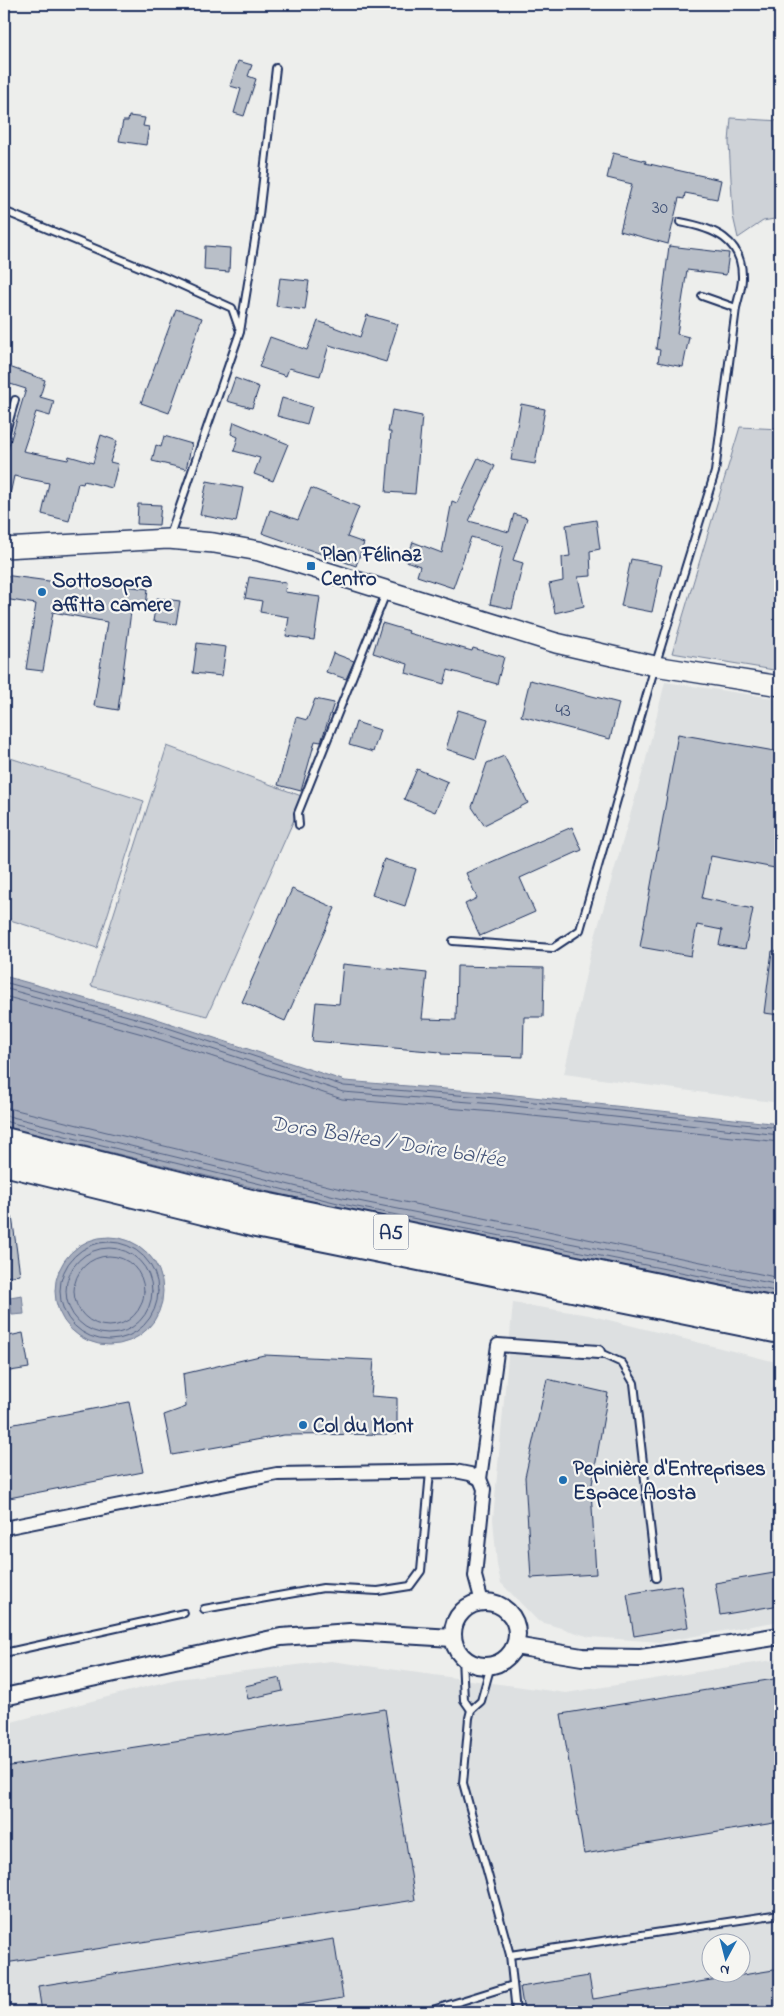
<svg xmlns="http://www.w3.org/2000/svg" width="784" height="2016" viewBox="0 0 784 2016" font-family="'Indie Flower',sans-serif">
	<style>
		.built { fill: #dde0e1; fill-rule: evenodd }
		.green { fill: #ced2d7; stroke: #74809a }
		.water { fill: #a5acbc; stroke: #6e7a96 }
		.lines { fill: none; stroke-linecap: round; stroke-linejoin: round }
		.shore { stroke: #526184; stroke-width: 1 }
		.building { fill: #b9bfc8; stroke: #1b2f5e }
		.service-casing { stroke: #1b2f5e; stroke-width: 10 }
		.minor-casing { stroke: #1b2f5e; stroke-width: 16 }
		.tertiary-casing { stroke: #1b2f5e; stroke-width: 20 }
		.secondary-casing { stroke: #1b2f5e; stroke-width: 22 }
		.motorway-casing { stroke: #1b2f5e; stroke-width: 28 }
		.service { stroke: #f6f6f2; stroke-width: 6 }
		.minor { stroke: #f6f6f2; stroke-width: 12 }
		.tertiary { stroke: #f6f6f2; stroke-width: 16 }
		.secondary { stroke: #f6f6f2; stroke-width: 19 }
		.motorway { stroke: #f6f6f2; stroke-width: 24 }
		.poi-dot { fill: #1f6fb2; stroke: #f6f6f2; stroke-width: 2 }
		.labels { text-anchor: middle; stroke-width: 4.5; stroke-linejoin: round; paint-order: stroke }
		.number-label { font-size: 19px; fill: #425378 }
		.shield { fill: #f6f6f2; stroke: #5d6b8a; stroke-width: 1 }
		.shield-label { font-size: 20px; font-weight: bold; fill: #1b2f5e }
		.poi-label { font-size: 21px; font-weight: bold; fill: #1b2f5e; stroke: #f6f6f2; text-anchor: start }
		.water-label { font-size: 22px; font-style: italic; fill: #44547a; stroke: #f6f6f2 }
	</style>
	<rect width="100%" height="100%" fill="#edeeec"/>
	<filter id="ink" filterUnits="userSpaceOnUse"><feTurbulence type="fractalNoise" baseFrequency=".02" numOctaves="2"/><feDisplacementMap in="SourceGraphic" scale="10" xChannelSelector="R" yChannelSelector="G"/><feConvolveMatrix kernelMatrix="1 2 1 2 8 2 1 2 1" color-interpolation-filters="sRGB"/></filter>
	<g filter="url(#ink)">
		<g class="built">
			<polygon points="665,682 780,699 780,1103 564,1074 591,951 644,767"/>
			<polygon points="513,1303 589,1315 780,1363 780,1621 661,1642 590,1637 538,1621 501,1583 497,1565 493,1519"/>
			<path d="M780,1659V2012H4V1724L176,1679L331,1661L566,1693ZM712,1944H742V1974H712Z"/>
		</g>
		<g class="green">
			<polygon points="731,118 780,121 780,218 763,221 738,238 733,216 729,142"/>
			<polygon points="740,427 780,429 780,671 672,653"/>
			<polygon points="167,746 304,797 207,1016 91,986"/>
			<polygon points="4,756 144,801 97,948 4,918"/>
		</g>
		<g class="water">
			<polygon points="4,976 151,1017 345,1081 496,1093 780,1124 780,1297 341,1209 4,1126"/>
			<circle cx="109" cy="1291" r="54"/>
			<polygon points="22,1295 24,1314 12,1315 10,1297"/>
		</g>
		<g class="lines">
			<g class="shore">
				<polyline points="4,982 150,1022 344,1086 496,1098 780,1128"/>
				<polyline points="4,988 148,1028 343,1092 495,1104 780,1135"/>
				<polyline points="4,996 146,1035 342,1099 494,1112 780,1142"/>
				<polyline points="4,1107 345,1190 780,1278"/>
				<polyline points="4,1115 343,1198 780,1285"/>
				<polyline points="4,1121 342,1204 780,1292"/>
				<circle cx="109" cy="1291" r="49"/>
				<circle cx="109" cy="1291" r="43"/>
				<circle cx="109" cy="1291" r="35"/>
			</g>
		</g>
		<g class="building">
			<polygon points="238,61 252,65 248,76 256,79 244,116 234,113 241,89 230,86"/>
			<polygon points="129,116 145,118 143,126 149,127 146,145 119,141 123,121 128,121"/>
			<polygon points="613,153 646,161 645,163 721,180 717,199 685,193 684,199 679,198 668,244 620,231 632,184 607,178"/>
			<polygon points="205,246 230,248 229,272 204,270"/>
			<polygon points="669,246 729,253 726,275 687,270 677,334 689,337 683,367 658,362 660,350 656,349"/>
			<polygon points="280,278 309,281 305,310 276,306"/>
			<polygon points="176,309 202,318 169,413 141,403"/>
			<polygon points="367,315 398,324 386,362 329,345 320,376 289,368 286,376 259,367 270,337 307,350 318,321 360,337"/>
			<polygon points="4,365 45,380 40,397 54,401 50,416 36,412 23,451 68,460 69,456 93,463 101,435 117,441 110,462 118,464 112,488 84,481 83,484 78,483 69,521 42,514 49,483 14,476 9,499 4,499 4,462 26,389 4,382"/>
			<polygon points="235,378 259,387 252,408 227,401"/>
			<polygon points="282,398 312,407 307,424 277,416"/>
			<polygon points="521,404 545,409 535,464 511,460"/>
			<polygon points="392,410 422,416 415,494 386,492 391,432 388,432"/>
			<polygon points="234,422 288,444 273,481 254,474 260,458 234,451 238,437 231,434"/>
			<polygon points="164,436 192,444 186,469 152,461 156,445 161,447"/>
			<polygon points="478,458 495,466 469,521 509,532 514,514 527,518 513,560 523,563 512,609 490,604 503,546 471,537 453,588 417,576 420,566 406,561 413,542 442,553 452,501 457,503"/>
			<polygon points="207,481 243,488 236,522 200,515"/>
			<polygon points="311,488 359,507 347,537 364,543 356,566 262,533 270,510 298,520"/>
			<polygon points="138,504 161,505 159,525 137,524"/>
			<polygon points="596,520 600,549 590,551 591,576 578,577 584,606 555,613 549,584 563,581 562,557 570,556 566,525"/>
			<polygon points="631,559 662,565 652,612 621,606"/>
			<polygon points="4,575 71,584 71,580 112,587 112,584 148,589 146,606 132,604 118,710 94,706 107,622 53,612 43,671 26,669 36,604 4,599"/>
			<polygon points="249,577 286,583 285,592 320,597 314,640 286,636 289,617 260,612 262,601 245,598"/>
			<polygon points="157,598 180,601 176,624 153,621"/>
			<polygon points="382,623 409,631 408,633 472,651 473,648 504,657 497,684 448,670 444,684 406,673 408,664 373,653"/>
			<polygon points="197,643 226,647 222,676 193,673"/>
			<polygon points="333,653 354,661 346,679 326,672"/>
			<polygon points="530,680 619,703 610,739 521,716"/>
			<polygon points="315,699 334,703 321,742 315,741 301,791 278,785 296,717 307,720"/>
			<polygon points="458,710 488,719 476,759 446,749"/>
			<polygon points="356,722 380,730 373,752 349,745"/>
			<polygon points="678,734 780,752 780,869 711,856 702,898 753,909 745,949 719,945 722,930 697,925 691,956 640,947"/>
			<polygon points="504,756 528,803 484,825 472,807 487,763"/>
			<polygon points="417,769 448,782 435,812 404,799"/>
			<polygon points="572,827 582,850 520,878 535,912 480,936 465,904 477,898 466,873"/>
			<polygon points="384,859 416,869 405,906 372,895"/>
			<polygon points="292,889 335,908 285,1021 242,1002"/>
			<polygon points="772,951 780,951 780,1015 764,1013"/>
			<polygon points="343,964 427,973 422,1019 456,1020 457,966 544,968 543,1017 524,1017 523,1057 441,1054 441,1052 312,1041 316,1002 339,1004"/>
			<polygon points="4,1216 12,1216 20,1275 4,1277"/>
			<polygon points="23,1333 29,1368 4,1372 4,1337"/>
			<polygon points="264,1355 374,1360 371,1396 397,1398 397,1434 284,1435 172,1455 164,1415 186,1407 183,1374"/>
			<polygon points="547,1379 608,1393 591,1490 596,1574 531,1578 525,1477"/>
			<polygon points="129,1402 143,1472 4,1499 4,1426"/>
			<polygon points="780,1572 780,1605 720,1615 715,1583"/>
			<polygon points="681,1585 688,1627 634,1636 627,1594"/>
			<polygon points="280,1678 283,1691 248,1699 245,1686"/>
			<polygon points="780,1678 780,1822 584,1854 561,1714"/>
			<polygon points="385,1709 415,1900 5,1963 4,1767"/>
			<polygon points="334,1939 343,1998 255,2012 42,2012 38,1986"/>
			<polygon points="780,1969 780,2012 524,2012 520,1987 589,1976 593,1999"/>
		</g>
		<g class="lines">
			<defs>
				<g id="service">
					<polyline points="4,211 166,278 232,308 240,331"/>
					<path d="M680,222C713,228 743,239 742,278C742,288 738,299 736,308"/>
					<polyline points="4,438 15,400"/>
					<polyline points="169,538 240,332 259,215 276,68"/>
					<polyline points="299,825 298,813 386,593"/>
					<polyline points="453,941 553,948 580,930 655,666 715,472 736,308 702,296"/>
					<polyline points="598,1352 622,1363 634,1383 656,1578"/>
					<polyline points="204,1609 323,1588 378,1591 410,1586 421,1571 430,1472"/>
					<polyline points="4,1653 184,1613"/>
					<polyline points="462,1657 464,1700 471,1710"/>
					<polyline points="491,1665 481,1701 471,1710 469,1718 463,1783 510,1955 516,2012"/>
					<polyline points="510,1955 780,1914"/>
					<polyline points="426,2012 513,1985"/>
				</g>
				<g id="minor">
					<polyline points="480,1479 484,1489 475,1576 482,1602"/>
					<polyline points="4,1528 277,1474 455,1471 470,1474 480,1479 498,1345 598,1352"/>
				</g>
				<g id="tertiary">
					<circle cx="485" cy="1634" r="32"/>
					<polyline points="515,1646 582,1657 641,1658 780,1636"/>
					<polyline points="4,1697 281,1637 350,1632 453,1638"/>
				</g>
				<polyline id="secondary" points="4,548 168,539 214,543 259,551 556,643 655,666 780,686"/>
				<g id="motorway">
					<polyline points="4,1140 255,1203 780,1311"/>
					<polyline points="4,1163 256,1225 780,1331"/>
				</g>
			</defs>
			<use href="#service" class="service-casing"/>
			<use href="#minor" class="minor-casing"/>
			<use href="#tertiary" class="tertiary-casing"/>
			<use href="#secondary" class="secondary-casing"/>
			<use href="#motorway" class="motorway-casing"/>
			<use href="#service" class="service"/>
			<use href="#minor" class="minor"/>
			<use href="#tertiary" class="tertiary"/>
			<use href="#secondary" class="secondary"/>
			<use href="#motorway" class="motorway"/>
		</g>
	</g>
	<g class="poi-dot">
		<rect x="306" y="561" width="10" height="10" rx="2.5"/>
		<circle cx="42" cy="592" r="5"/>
		<circle cx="303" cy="1425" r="5"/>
		<circle cx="563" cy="1480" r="5"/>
	</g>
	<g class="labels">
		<g class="number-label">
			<text x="660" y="213">30</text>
			<text x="563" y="716">43</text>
		</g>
		<rect class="shield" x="373.5" y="1214.5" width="35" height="35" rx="4"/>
		<g class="shield-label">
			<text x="391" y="1239">A5</text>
		</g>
		<g class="poi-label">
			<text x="321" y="561">Plan Félinaz<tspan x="321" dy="24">Centro</tspan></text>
			<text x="52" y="587">Sottosopra<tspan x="52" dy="24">affitta camere</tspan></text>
			<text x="313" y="1432">Col du Mont</text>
			<text x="573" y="1475">Pepinière d'Entreprises<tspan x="573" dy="24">Espace Aosta</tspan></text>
		</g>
		<g class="water-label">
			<text transform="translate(388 1140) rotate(9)" y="8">Dora Baltea / Doire baltée</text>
		</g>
	</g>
	<rect width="784" height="2016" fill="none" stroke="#f6f6f2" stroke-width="20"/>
	<rect x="10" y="10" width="764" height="1996" fill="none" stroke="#1b2f5e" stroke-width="2" filter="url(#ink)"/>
	<g transform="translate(726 1958) rotate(187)"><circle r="24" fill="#f6f6f2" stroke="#9ea6b7"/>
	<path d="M0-4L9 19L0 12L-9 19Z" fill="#1f6fb2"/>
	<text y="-8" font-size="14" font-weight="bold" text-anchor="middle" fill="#1b2f5e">N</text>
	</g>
</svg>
